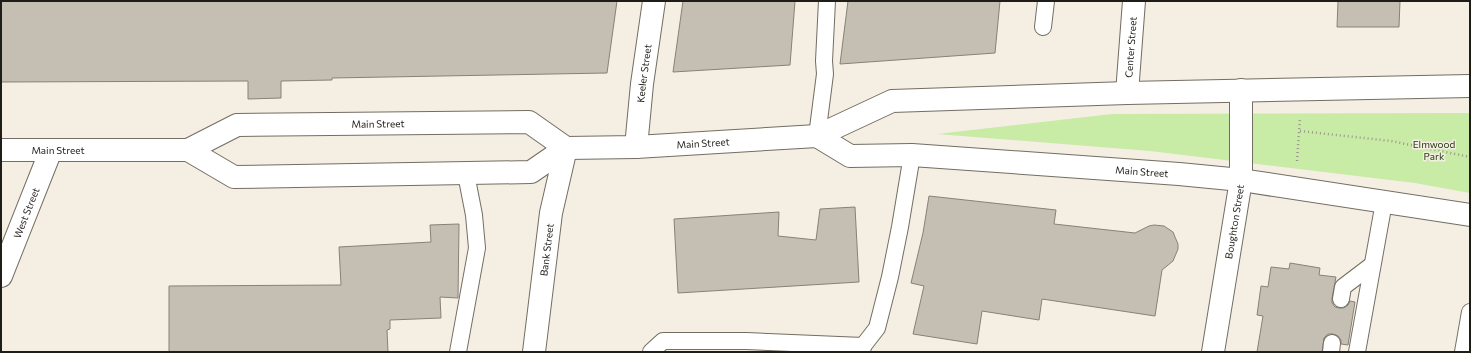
<svg xmlns="http://www.w3.org/2000/svg" width="1471" height="353" viewBox="0 0 1471 353" font-family="Commissioner,sans-serif">
	<style>
		.green { fill: #c8eba6 }
		.building { fill: #c5bfb3; stroke: #878176 }
		.lines { fill: none; stroke-linecap: round; stroke-linejoin: round }
		.service-casing { stroke: #736d63; stroke-width: 18 }
		.minor-casing { stroke: #736d63; stroke-width: 24 }
		.secondary-casing { stroke: #736d63; stroke-width: 24 }
		.path { stroke: #9b968d; stroke-width: 2.5; stroke-dasharray: 1 3; stroke-linecap: butt }
		.service { stroke: #fff; stroke-width: 16 }
		.minor { stroke: #fff; stroke-width: 22 }
		.secondary { stroke: #fff; stroke-width: 22 }
		.labels { text-anchor: middle; stroke-width: 3; stroke-linejoin: round; paint-order: stroke }
		.street-label { font-size: 10px; fill: #1f1d18; stroke: #f5eee2 }
		.park-label { font-size: 10px; fill: #263713; stroke: #f5eee2 }
	</style>
	<rect width="100%" height="100%" fill="#f5eee2"/>
	<polygon class="green" points="1470,113 1470,193 1415,183 1150,151 937,134 1112,114"/>
	<g class="building">
		<polygon points="1,1 617,1 607,73 332,78 332,80 281,81 281,98 248,99 248,81 1,82"/>
		<polygon points="683,1 795,1 790,65 673,72"/>
		<polygon points="848,1 1000,1 995,53 840,64"/>
		<polygon points="1338,1 1400,1 1399,27 1337,27"/>
		<polygon points="929,196 1056,210 1054,224 1135,233 1149,226 1154,225 1164,226 1173,232 1175,237 1178,244 1178,249 1173,261 1162,270 1155,316 1042,299 1039,320 982,311 977,344 913,334 924,286 911,283 923,233"/>
		<polygon points="855,207 859,282 678,293 674,219 779,212 778,236 816,240 820,209"/>
		<polygon points="459,224 458,298 440,297 441,318 390,320 390,329 387,330 388,352 169,352 169,286 341,285 339,247 431,242 430,225"/>
		<polygon points="1290,263 1320,268 1319,275 1336,277 1332,298 1332,303 1335,307 1339,308 1344,308 1348,305 1350,301 1355,302 1348,345 1341,344 1341,340 1338,336 1333,334 1328,334 1324,338 1322,352 1257,352 1263,316 1257,315 1261,286 1268,287 1271,267 1289,269"/>
	</g>
	<g class="lines">
		<defs>
			<g id="service">
				<polyline points="1043,27 1046,1"/>
				<polyline points="817,136 825,74 824,61 827,1"/>
				<polyline points="1341,299 1343,287 1372,265"/>
				<polyline points="863,346 877,328 890,277 900,227 912,155"/>
				<polyline points="458,352 477,248 474,215 466,174"/>
				<polyline points="651,352 663,341 746,341 863,346 862,352"/>
				<polyline points="1331,352 1332,343"/>
				<polyline points="1357,352 1384,202"/>
				<polyline points="1463,352 1470,312"/>
			</g>
			<g id="minor">
				<path id="s1" d="M1127,93L1134,1"/>
				<path id="s2" d="M636,147L642,84L654,1"/>
				<path id="s3" d="M1,276L51,150"/>
				<path id="s4" d="M534,352L551,213L566,148"/>
				<path id="s5" d="M1213,352L1241,180V90"/>
			</g>
			<g id="secondary">
				<path id="s6" d="M817,136L850,156L912,155L1179,174L1241,180L1470,215"/>
				<path id="s7" d="M1,150H188L237,125L529,122L566,148"/>
				<path id="s8" d="M188,150L234,177L531,172L566,148L636,147L817,136L892,101L1127,93L1470,86"/>
			</g>
		</defs>
		<use href="#service" class="service-casing"/>
		<use href="#minor" class="minor-casing"/>
		<use href="#secondary" class="secondary-casing"/>
		<g class="path">
			<polyline points="1300,131 1391,141 1470,157"/>
			<polyline points="1297,161 1300,118"/>
		</g>
		<use href="#service" class="service"/>
		<use href="#minor" class="minor"/>
		<use href="#secondary" class="secondary"/>
	</g>
	<g class="labels">
		<g class="street-label">
			<text dy="4" stroke="none"><textPath href="#s1" startOffset="46">Center Street</textPath></text>
			<text dy="4" stroke="none"><textPath href="#s2" startOffset="74">Keeler Street</textPath></text>
			<text dy="4" stroke="none"><textPath href="#s7" startOffset="383">Main Street</textPath></text>
			<text dy="4" stroke="none"><textPath href="#s8" startOffset="530">Main Street</textPath></text>
			<text dy="4" stroke="none"><textPath href="#s7" startOffset="57">Main Street</textPath></text>
			<text dy="4" stroke="none"><textPath href="#s6" startOffset="331">Main Street</textPath></text>
			<text dy="4" stroke="none"><textPath href="#s3" startOffset="68">West Street</textPath></text>
			<text dy="4" stroke="none"><textPath href="#s5" startOffset="132">Boughton Street</textPath></text>
			<text dy="4" stroke="none"><textPath href="#s4" startOffset="103">Bank Street</textPath></text>
		</g>
		<g class="park-label">
			<text x="1434" y="148">Elmwood<tspan x="1434" dy="12">Park</tspan></text>
		</g>
	</g>
	<rect width="1471" height="353" fill="none" stroke="#1f1d18" stroke-width="4"/>
</svg>
